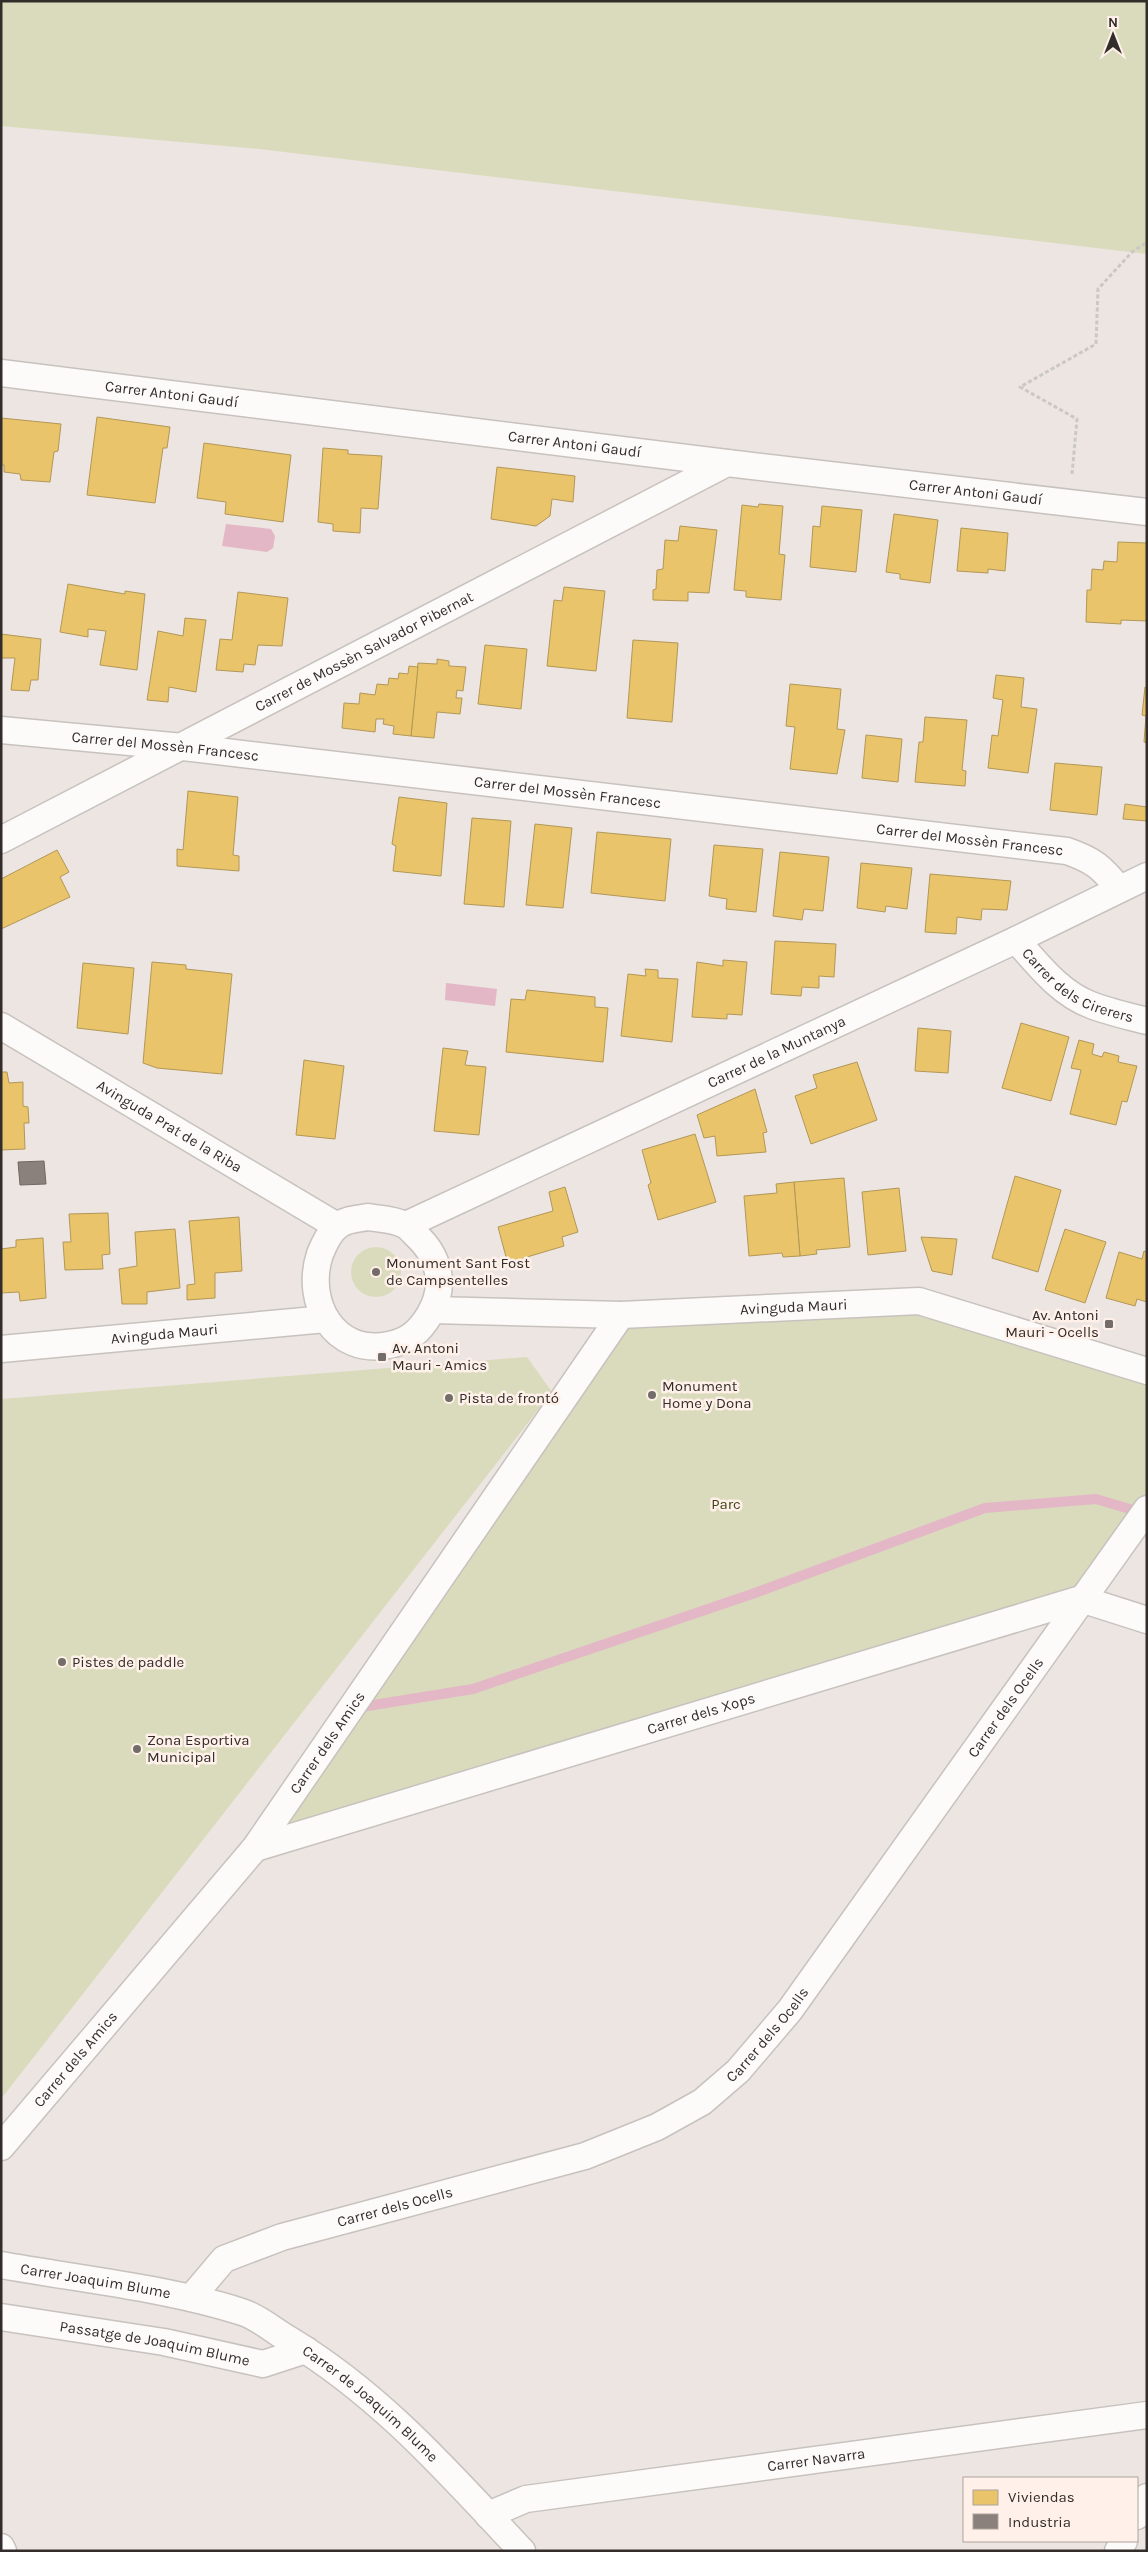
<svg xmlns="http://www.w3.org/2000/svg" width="1148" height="2552" viewBox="0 0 1148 2552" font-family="Karla,sans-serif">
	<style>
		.green { fill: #dadbbc }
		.water { fill: #e3b7c6 }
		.homes { fill: #e9c46a; stroke: #b29757 }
		.industry { fill: #8a817c; stroke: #706863 }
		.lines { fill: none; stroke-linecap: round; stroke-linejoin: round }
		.stream { stroke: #e3b7c6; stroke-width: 10 }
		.street-casing { stroke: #c7c2be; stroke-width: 29 }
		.path { stroke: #cac8c6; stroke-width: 3; stroke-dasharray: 4 2.5; stroke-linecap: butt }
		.street { stroke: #fcfbfa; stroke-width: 26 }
		.poi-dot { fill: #736d6a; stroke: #fff1e9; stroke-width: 2 }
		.labels { text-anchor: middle; stroke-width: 5; stroke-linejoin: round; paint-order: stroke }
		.street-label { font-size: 15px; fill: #322d2a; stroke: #fff1e9 }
		.poi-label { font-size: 15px; fill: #322d2a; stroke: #fff1e9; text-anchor: start }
		.park-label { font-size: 15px; fill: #3d4216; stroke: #fff1e9 }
	</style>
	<rect width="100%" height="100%" fill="#ede5e1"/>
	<g class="green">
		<polygon points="1,1 1147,1 1147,254 259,149 1,126"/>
		<circle cx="376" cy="1272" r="25"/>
		<polygon points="919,1301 1147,1371 1147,1509 1081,1599 255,1848 621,1315"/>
		<polygon points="527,1357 552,1392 1,2099 1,1399"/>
	</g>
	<g class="water">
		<polygon points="226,524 271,529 275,536 273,548 267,552 222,546"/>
		<polygon points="446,983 497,989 495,1006 445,1000"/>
	</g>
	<g class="homes">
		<polygon points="97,417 170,427 167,448 163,448 155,503 87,495"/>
		<polygon points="1,418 61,424 58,451 54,452 50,482 21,480 20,474 4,472 4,465 1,465"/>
		<polygon points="204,443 291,455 283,522 225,514 226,502 197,498"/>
		<polygon points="323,448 348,450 348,454 382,456 378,509 361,508 360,533 333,531 333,524 318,522"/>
		<polygon points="497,467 575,476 573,502 552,499 550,516 536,526 491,519"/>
		<polygon points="759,504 783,506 779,554 785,555 781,600 746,597 746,591 734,590 742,505 758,507"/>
		<polygon points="822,506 862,510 856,572 810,567 813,526 820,527"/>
		<polygon points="894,514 938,520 930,583 900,579 900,574 886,572"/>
		<polygon points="680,526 717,530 709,593 688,592 688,601 653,600 653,590 656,589 657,570 663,569 665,540 678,541"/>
		<polygon points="961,528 1008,533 1005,571 988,569 988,573 957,571"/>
		<polygon points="1118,542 1147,543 1147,621 1121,620 1121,624 1086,622 1087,590 1091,590 1092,569 1103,570 1104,561 1117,562"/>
		<polygon points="68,584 125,594 125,591 145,594 137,670 100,665 106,631 88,629 88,637 60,632"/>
		<polygon points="564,587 605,591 596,671 547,666 554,600 562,601"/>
		<polygon points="238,592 288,598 282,646 258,645 255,665 244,664 243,672 216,670 220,639 232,640"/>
		<polygon points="185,618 206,620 196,692 169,687 168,702 147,700 158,631 183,636"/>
		<polygon points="1,634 41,639 38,680 31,680 29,691 11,690 15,658 1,658"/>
		<polygon points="633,640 678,643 672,722 627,718"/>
		<polygon points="485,645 527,649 521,709 478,704"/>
		<polygon points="437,659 449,661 449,666 466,667 463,691 457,690 456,698 462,698 460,714 437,712 434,738 411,736 418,663 437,664"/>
		<polygon points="409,666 418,667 411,736 393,734 394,726 383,724 384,719 376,719 375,732 342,728 344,703 359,704 360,693 375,695 377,684 388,685 389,678 398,679 399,673 408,674"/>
		<polygon points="996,675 1024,678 1021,707 1037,709 1028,773 988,768 992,735 998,736 1003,700 993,698"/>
		<polygon points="790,684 841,689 837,729 845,730 837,774 790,769 795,727 786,726"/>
		<polygon points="1145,687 1147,688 1147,743 1144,742 1146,716 1142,715"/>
		<polygon points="925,717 967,720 962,770 966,771 965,786 915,782 919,742 923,742"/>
		<polygon points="866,735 902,739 898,782 862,778"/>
		<polygon points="1055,763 1102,767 1097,815 1050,810"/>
		<polygon points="188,791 238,797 233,855 239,856 239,871 177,866 177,849 183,850"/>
		<polygon points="399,797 447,803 441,876 393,871 396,846 392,844"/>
		<polygon points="1125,804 1147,807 1147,821 1123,819"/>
		<polygon points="472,818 511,821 504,907 464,904"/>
		<polygon points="535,824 572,828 563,908 526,905"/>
		<polygon points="597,832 671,839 665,901 591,893"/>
		<polygon points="714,845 763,849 756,912 726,909 727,899 709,896"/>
		<polygon points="57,850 69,872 60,877 70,897 1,929 1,879"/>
		<polygon points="780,852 829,857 823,911 804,909 802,920 773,916"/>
		<polygon points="861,863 912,868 907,909 886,906 885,912 857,908"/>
		<polygon points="930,874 1011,881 1007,910 982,909 981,920 957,917 956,934 925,932"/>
		<polygon points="775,941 836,944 834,977 819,976 819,988 802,987 801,996 771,994"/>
		<polygon points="723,960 747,962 742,1015 727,1014 727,1019 692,1017 697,962 723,966"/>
		<polygon points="152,962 186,965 186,969 232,974 222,1074 157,1068 143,1063"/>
		<polygon points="83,963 134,968 128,1034 77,1028"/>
		<polygon points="645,969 658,970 658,978 678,979 672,1042 621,1036 628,974 646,976"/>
		<polygon points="527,990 595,997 595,1007 608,1008 603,1062 506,1052 511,999 525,1000"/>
		<polygon points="1021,1023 1069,1037 1051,1101 1002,1088"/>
		<polygon points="918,1028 951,1031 948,1073 915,1071"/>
		<polygon points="1079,1040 1094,1044 1092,1054 1102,1057 1104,1052 1119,1056 1118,1062 1137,1066 1127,1102 1122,1101 1116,1125 1070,1114 1081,1070 1071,1068"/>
		<polygon points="443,1048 468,1051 465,1065 486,1067 479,1135 434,1131"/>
		<polygon points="304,1060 344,1066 335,1139 296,1135"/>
		<polygon points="857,1062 877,1120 811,1144 795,1096 817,1088 813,1075"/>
		<polygon points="1,1072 7,1072 9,1083 23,1082 23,1106 28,1107 29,1123 24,1123 25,1149 1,1150"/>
		<polygon points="755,1089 767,1132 763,1133 766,1152 717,1156 715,1136 704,1138 697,1115"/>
		<polygon points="695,1134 716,1202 658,1220 648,1185 651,1183 642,1150"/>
		<polygon points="1015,1176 1061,1190 1038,1272 992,1258"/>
		<polygon points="844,1178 850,1247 816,1250 817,1254 800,1256 794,1182"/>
		<polygon points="794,1182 800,1256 783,1257 782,1253 749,1256 744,1196 777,1193 776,1184"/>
		<polygon points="565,1187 578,1232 562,1237 564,1246 527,1257 529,1264 509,1268 498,1227 553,1211 549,1192"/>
		<polygon points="899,1188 906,1251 868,1255 862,1192"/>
		<polygon points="108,1213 110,1254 102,1255 103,1269 65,1270 63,1242 71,1242 69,1214"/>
		<polygon points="239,1217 242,1271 215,1273 215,1298 187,1300 187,1285 195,1284 189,1221"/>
		<polygon points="175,1229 180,1288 147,1292 147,1304 122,1304 119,1269 137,1266 135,1232"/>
		<polygon points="1065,1229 1106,1242 1085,1303 1045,1290"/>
		<polygon points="921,1237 957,1239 952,1275 932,1271"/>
		<polygon points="43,1238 46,1298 20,1301 19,1292 1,1293 1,1249 16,1247 16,1240"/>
		<polygon points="1144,1251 1147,1252 1147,1302 1137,1299 1135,1306 1106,1298 1119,1252 1142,1259"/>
	</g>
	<polygon class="industry" points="44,1161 46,1184 20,1185 18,1162"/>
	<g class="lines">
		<polyline class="stream" points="355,1708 473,1689 752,1594 985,1508 1096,1499 1143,1513"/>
		<defs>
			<g id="street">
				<path id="s1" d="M1,373L727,463L1147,512"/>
				<path id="s2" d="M1,730L183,747L1067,851C1093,860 1102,867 1119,889"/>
				<path id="s3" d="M1,840L727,463"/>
				<path id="s4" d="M1016,940C1038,964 1059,993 1091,1005C1109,1012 1128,1016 1147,1021"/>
				<path id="s5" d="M1,1026L337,1226"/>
				<path d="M368,1217C379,1219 394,1219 405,1225C409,1227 413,1232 416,1235C440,1257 446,1286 430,1314C420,1331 409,1341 389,1345C334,1356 304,1302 320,1254C324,1244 330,1231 339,1225C347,1219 358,1219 368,1217Z"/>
				<path id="s6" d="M406,1225L1016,940L1147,876"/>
				<path id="s7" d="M432,1310L621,1315L919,1301L1147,1371"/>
				<path id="s8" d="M1,1349L326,1319"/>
				<path id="s9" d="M255,1848L1081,1599L1147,1620"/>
				<path id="s10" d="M1,2147L255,1848L621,1315"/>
				<path id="s11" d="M1,2265C79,2279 168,2288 242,2312C258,2317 273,2330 288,2339C381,2395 448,2472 522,2551"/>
				<path id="s12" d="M191,2298L224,2259L282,2237L585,2156L657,2127L702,2102L738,2071L790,2010L1147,1509"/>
				<path id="s13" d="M1,2317L164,2342L263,2364L306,2350"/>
				<path id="s14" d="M488,2515L526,2499L1147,2415"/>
				<polyline points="1137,2516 1147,2497"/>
				<polyline points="1,2547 3,2551"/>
				<polyline points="1118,2551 1124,2541"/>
			</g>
		</defs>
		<use href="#street" class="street-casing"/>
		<polyline class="path" points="1072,474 1077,419 1020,387 1096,344 1098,289 1132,252 1147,242"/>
		<use href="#street" class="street"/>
	</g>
	<g class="poi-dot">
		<circle cx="376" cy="1272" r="5"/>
		<rect x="1104" y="1319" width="10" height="10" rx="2.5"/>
		<rect x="377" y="1352" width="10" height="10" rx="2.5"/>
		<circle cx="652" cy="1395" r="5"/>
		<circle cx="449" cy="1398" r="5"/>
		<circle cx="62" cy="1662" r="5"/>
		<circle cx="137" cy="1749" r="5"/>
	</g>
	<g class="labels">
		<g class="street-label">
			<text dy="5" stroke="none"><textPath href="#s1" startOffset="172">Carrer Antoni Gaudí</textPath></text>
			<text dy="5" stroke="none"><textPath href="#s1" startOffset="578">Carrer Antoni Gaudí</textPath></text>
			<text dy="5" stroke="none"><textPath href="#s1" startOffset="982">Carrer Antoni Gaudí</textPath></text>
			<text dy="5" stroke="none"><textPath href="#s3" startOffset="409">Carrer de Mossèn Salvador Pibernat</textPath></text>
			<text dy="5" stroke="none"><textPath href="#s2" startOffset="165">Carrer del Mossèn Francesc</textPath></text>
			<text dy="5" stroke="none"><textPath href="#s2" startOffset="570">Carrer del Mossèn Francesc</textPath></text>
			<text dy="5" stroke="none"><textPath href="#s2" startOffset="975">Carrer del Mossèn Francesc</textPath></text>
			<text dy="5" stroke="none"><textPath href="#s4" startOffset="79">Carrer dels Cirerers</textPath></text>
			<text dy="5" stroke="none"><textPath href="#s6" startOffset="409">Carrer de la Muntanya</textPath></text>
			<text dy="5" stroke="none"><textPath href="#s5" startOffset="196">Avinguda Prat de la Riba</textPath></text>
			<text dy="5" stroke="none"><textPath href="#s7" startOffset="362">Avinguda Mauri</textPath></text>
			<text dy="5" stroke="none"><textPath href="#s8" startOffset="164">Avinguda Mauri</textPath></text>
			<text dy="5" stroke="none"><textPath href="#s12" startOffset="1055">Carrer dels Ocells</textPath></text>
			<text dy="5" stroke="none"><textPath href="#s9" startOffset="466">Carrer dels Xops</textPath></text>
			<text dy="5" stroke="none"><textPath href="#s10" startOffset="520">Carrer dels Amics</textPath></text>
			<text dy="5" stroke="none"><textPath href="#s12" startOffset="650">Carrer dels Ocells</textPath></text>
			<text dy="5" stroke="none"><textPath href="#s10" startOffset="115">Carrer dels Amics</textPath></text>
			<text dy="5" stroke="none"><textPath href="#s12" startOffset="230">Carrer dels Ocells</textPath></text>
			<text dy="5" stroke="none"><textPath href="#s11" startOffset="96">Carrer Joaquim Blume</textPath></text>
			<text dy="5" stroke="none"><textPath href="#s13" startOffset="156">Passatge de Joaquim Blume</textPath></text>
			<text dy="5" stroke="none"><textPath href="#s11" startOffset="404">Carrer de Joaquim Blume</textPath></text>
			<text dy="5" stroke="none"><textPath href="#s14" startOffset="334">Carrer Navarra</textPath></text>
		</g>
		<g class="poi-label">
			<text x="386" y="1268">Monument Sant Fost<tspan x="386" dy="17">de Campsentelles</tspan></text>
			<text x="1099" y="1320" text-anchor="end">Av. Antoni<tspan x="1099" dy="17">Mauri - Ocells</tspan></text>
			<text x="392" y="1353">Av. Antoni<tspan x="392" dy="17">Mauri - Amics</tspan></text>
			<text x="662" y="1391">Monument<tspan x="662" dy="17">Home y Dona</tspan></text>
			<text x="459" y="1403">Pista de frontó</text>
			<text x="72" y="1667">Pistes de paddle</text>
			<text x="147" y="1745">Zona Esportiva<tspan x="147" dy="17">Municipal</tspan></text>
		</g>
		<g class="park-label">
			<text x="726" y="1509">Parc</text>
		</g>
	</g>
	<rect width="1148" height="2552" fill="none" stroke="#322d2a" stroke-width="5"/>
	<rect x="963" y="2477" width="175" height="65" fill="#fff1e9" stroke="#ada39d"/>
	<rect x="973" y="2490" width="25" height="15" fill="#e9c46a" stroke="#ada39d"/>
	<text x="1008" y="2502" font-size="15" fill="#322d2a">Viviendas</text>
	<rect x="973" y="2514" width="25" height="15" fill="#8a817c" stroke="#ada39d"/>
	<text x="1008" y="2527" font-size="15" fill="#322d2a">Industria</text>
	<g transform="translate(1113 35)" stroke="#fff1e9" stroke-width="4" paint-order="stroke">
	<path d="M0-4L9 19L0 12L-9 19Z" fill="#322d2a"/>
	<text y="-8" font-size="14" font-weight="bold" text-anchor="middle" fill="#322d2a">N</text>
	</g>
</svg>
